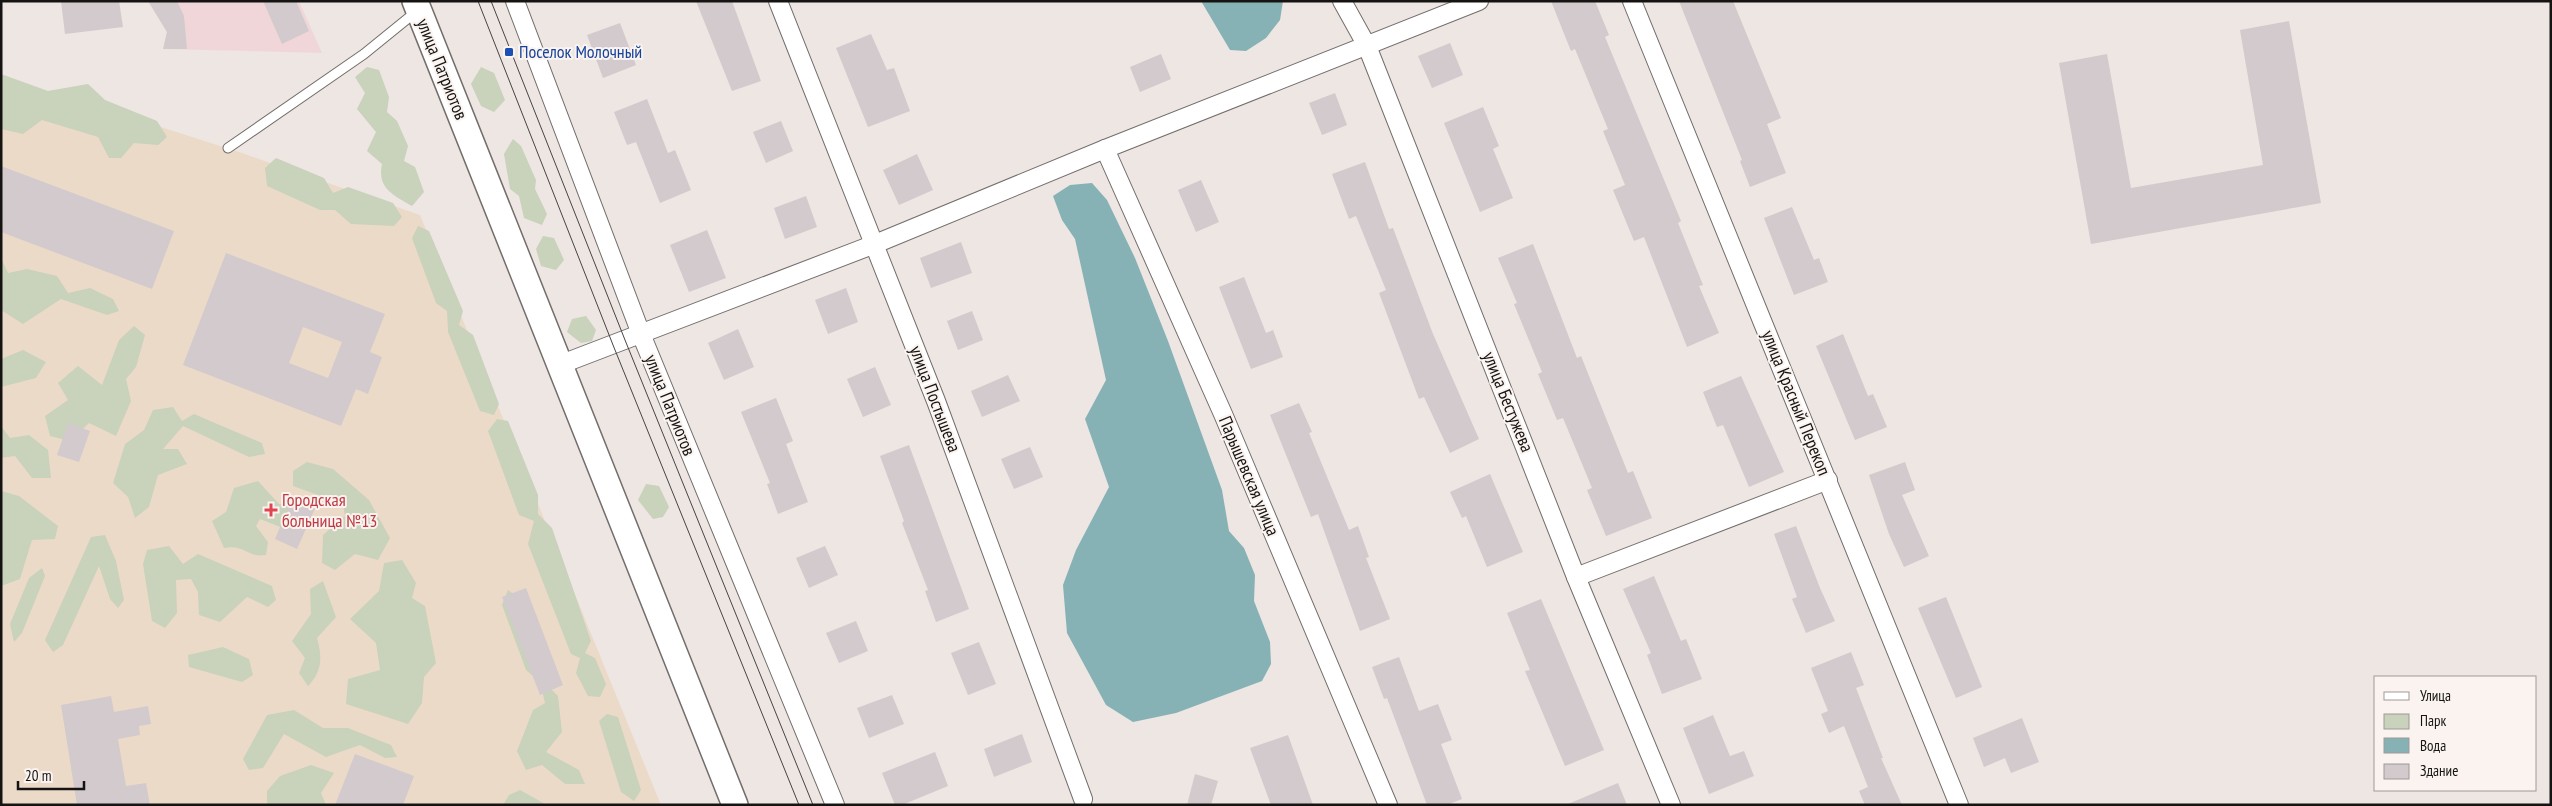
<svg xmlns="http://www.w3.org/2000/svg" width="2552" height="806" viewBox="0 0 2552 806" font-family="'PT Sans Narrow',sans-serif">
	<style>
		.commercial { fill: #f1d6d9 }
		.medical { fill: #ecdac9 }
		.green { fill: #c9d2ba }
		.water { fill: #86b2b5 }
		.building { fill: #d2cacc; fill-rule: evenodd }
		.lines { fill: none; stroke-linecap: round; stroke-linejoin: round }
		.service-casing { stroke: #736d6b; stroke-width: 11 }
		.minor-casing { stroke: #736d6b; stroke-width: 20 }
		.secondary-casing { stroke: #736d6b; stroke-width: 28 }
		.service { stroke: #fff; stroke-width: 9 }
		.minor { stroke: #fff; stroke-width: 18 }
		.secondary { stroke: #fff; stroke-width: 25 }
		.tram { stroke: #474443; stroke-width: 1 }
		.transit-dot { fill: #1a4fb4; stroke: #faf3f0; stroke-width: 2 }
		.health-dot { fill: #e0444e; stroke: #faf3f0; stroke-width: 2 }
		.labels { text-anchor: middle; stroke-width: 4; stroke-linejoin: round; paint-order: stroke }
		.transit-label { font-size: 18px; fill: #164399; stroke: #faf3f0; text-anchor: start }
		.street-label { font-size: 18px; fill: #161413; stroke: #faf3f0 }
		.health-label { font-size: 18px; fill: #be3a42; stroke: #faf3f0; text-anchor: start }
	</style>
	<rect width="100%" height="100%" fill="#ede6e3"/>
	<polygon class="commercial" points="148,1 299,1 322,53 163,49 167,32"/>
	<polygon class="medical" points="1,89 117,113 242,153 420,215 661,805 1,805"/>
	<g class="green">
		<path d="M367,67L379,70L389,97L387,112L397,121L408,146L404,161L415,167L424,192L412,206C393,195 377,188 382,164L367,151L376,132L357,109L365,93L355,77Z"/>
		<polygon points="481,67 494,73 505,100 494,112 481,106 471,84"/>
		<polygon points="1,74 48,91 88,84 105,100 157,121 167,137 158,145 134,143 121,158 109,158 98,137 42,120 23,134 1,129"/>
		<polygon points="513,139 521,146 536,180 535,189 547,214 542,225 524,218 519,196 510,189 504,154"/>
		<polygon points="276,158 324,178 333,193 348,187 393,203 402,217 394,226 351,224 335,210 320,210 267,186 265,168"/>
		<polygon points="418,226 429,231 463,311 459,325 473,335 499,404 494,415 480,411 448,332 447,311 436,303 412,238"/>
		<polygon points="543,236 554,238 564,260 556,270 541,266 536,249"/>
		<polygon points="1,258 8,273 27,269 57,276 68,293 90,288 113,299 119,311 107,315 61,299 23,324 1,310"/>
		<polygon points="586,316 596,330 592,341 581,343 567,332 572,319"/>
		<polygon points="134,326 145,335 136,367 126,379 131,401 116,436 89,423 70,441 50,436 45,416 68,400 58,383 78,366 102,385 119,340"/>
		<polygon points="23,350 46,362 36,378 1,387 1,359"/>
		<polygon points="173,407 182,421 194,414 262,443 265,454 249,457 183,426 163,449 178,449 187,464 158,475 149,507 135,518 128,497 113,483 125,444 144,430 153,410"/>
		<polygon points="497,419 508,421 538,495 538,514 552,528 591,641 585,653 595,658 606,684 600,697 588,696 576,673 580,658 571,654 528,544 534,521 519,515 488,431"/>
		<polygon points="1,426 10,438 29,435 48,450 51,478 32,478 15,456 1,458"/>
		<polygon points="307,462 333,469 369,500 390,538 378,560 355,554 335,570 322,563 323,535 345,516 343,504 293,486 293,471"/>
		<path d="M258,481L279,504L302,503L293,532L260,519L256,526L268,542L266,555C247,558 245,544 224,548L212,521L226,512L234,488Z"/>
		<polygon points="646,484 659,486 669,507 663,517 653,519 638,500"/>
		<polygon points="1,491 19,496 58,526 55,539 32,540 20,579 1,586"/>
		<polygon points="105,535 116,561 124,600 118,608 110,599 99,566 63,645 53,652 45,640 91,537"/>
		<polygon points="169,546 183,564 198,554 272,586 276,600 268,607 247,597 220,622 199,615 198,592 191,579 176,580 177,613 165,628 152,621 143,564 147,550"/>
		<polygon points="402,560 416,583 412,598 425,606 436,663 424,677 422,703 408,724 346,704 348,679 380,670 376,643 350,619 379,591 384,563"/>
		<polygon points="42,568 45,576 22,633 14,642 10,624 29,578"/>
		<path d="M323,581L336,617L317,638C322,656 323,671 308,686L299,673L305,658L292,641L311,614L310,589Z"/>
		<polygon points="508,590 519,598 545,683 558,696 562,732 546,752 579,770 585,784 565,784 542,765 526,770 517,751 533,710 545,703 540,682 526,670 502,605"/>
		<polygon points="223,647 249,659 253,675 242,682 189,667 188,655"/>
		<polygon points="294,710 323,728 348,728 391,745 397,757 385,758 360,745 326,757 284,734 263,768 249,770 243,759 267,715"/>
		<polygon points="607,714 618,717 641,790 634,801 621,792 599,721"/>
		<polygon points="311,765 334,773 321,793 326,805 267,805 267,791 280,776"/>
		<polygon points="520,790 547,805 503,805 509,795"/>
	</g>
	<g class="water">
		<polygon points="1201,1 1283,1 1280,20 1266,38 1246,51 1230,50"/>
		<polygon points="1092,183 1107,200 1135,258 1168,341 1222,490 1229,531 1244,548 1255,575 1254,601 1270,642 1271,664 1262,681 1176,713 1133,722 1106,705 1067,633 1063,585 1076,550 1109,487 1085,419 1106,380 1075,239 1062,220 1053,196 1070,185"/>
	</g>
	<g class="building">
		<polygon points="61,1 119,1 123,27 65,34"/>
		<polygon points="148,1 177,1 184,16 187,49 163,49 167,32"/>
		<polygon points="263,1 296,1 309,31 282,44"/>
		<polygon points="696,1 732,1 761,81 732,91"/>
		<polygon points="1551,1 1595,1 1609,35 1605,37 1681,221 1678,223 1703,285 1699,286 1719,333 1687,347 1644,237 1634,241 1613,190 1625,185 1603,131 1608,129 1575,49 1571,51"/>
		<polygon points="1679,1 1733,1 1781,118 1767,124 1786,173 1750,187 1740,161 1742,160"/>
		<polygon points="2289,21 2321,203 2091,244 2059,63 2107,54 2131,188 2263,165 2240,30"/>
		<polygon points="620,23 636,65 603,78 587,35"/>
		<polygon points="871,34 887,70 894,68 910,111 868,127 836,48"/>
		<polygon points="1450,43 1463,75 1432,88 1418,56"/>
		<polygon points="1161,54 1171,79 1140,92 1130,67"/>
		<polygon points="1335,93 1347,125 1322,135 1309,103"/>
		<polygon points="647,99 668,153 675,150 691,190 660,203 636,142 627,145 614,112"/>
		<polygon points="1483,107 1499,146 1493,149 1513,198 1480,212 1444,123"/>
		<polygon points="781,121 793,151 766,163 753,132"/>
		<polygon points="917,154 933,190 899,205 883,170"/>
		<polygon points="1365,162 1389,229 1393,228 1433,334 1479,439 1450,453 1424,397 1419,399 1379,293 1386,290 1356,216 1349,219 1332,174"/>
		<polygon points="1,166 174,231 152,289 1,232"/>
		<polygon points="1201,180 1219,222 1196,232 1178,190"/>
		<polygon points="806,196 817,227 785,239 774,208"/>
		<polygon points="1792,207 1814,260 1819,258 1828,282 1794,295 1764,218"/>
		<polygon points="707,230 726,278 689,292 670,245"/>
		<polygon points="961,242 972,273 931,288 920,258"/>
		<polygon points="1533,244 1577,358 1581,356 1628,473 1633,471 1652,518 1606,536 1587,490 1592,488 1563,418 1557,420 1538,374 1542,372 1514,304 1517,303 1498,258"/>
		<path d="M226,253L385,314L370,352L382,357L368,394L356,389L341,426L183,365ZM303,327L342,342L328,378L289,363Z"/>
		<polygon points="1244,277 1266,333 1273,330 1283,357 1251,369 1219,287"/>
		<polygon points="846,288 858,322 828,334 815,300"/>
		<polygon points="972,311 983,340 958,350 947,321"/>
		<polygon points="738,329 754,367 724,380 708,343"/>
		<polygon points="1843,334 1868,396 1873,394 1887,427 1855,440 1816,346"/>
		<polygon points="875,367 891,405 863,417 847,379"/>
		<polygon points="1008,375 1020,401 982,417 971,391"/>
		<polygon points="1741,376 1784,472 1749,487 1723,425 1717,427 1703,392"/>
		<polygon points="776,398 793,441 786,444 808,502 778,514 767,484 770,483 741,412"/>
		<polygon points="1299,403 1312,432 1309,433 1349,530 1358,526 1369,557 1366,558 1390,619 1360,631 1318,514 1311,517 1270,415"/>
		<polygon points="68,423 90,431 79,462 57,455"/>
		<polygon points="909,445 969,609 936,622 925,591 928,590 902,523 904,521 880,456"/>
		<polygon points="1030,447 1043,477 1014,489 1001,459"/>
		<polygon points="1905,462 1915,490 1902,495 1929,556 1904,567 1889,534 1869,475"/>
		<polygon points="1490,474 1523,552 1487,567 1466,516 1462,518 1450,492"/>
		<polygon points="293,496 316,506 297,549 275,539"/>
		<polygon points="1796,526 1820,588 1835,621 1806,633 1792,599 1797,597 1774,534"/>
		<polygon points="825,546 838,575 809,588 796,558"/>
		<polygon points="1654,576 1681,641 1686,639 1702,679 1662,694 1647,655 1651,653 1623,589"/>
		<polygon points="526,588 563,685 540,695 502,597"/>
		<polygon points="1946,597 1982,687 1956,698 1918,608"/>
		<polygon points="1541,599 1604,750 1565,766 1525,671 1530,670 1507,613"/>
		<polygon points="856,621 868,651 839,663 826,633"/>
		<polygon points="979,642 996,684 968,695 951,653"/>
		<polygon points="1851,652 1864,685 1856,688 1883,758 1881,758 1902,805 1865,805 1859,791 1868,787 1844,726 1829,733 1821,714 1828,711 1811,668"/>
		<polygon points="1399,657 1419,711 1438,704 1452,740 1441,744 1462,799 1447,805 1427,805 1387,698 1384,699 1372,667"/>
		<polygon points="892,695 904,724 869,738 857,708"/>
		<polygon points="111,696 114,712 148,706 151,724 139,726 140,735 118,739 126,786 146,783 150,805 77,805 61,705"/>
		<polygon points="1713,715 1730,756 1744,751 1754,776 1709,794 1683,728"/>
		<polygon points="2022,718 2039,762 2011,773 2005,758 1984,767 1973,738"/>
		<polygon points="1022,734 1032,762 994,777 984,749"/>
		<polygon points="1288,735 1313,805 1271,805 1250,748"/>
		<polygon points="935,752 948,786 902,805 895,805 882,773"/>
		<polygon points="355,754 414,776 403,805 335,805"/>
		<polygon points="1195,774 1218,781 1211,805 1187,805"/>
		<polygon points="1618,783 1627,805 1568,805 1568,804"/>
	</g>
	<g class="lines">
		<defs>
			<polyline id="service" points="228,148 364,54 417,11"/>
			<g id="minor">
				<polyline points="515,1 641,334 835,805"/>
				<polyline points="778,1 936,401 1083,799"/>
				<polyline points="1342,1 1367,46 1576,577 1671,805"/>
				<polyline points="1632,1 1959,805"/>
				<polyline points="1105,149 1223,414 1388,805"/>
				<polyline points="559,365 875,244 1105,149 1479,1"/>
				<polyline points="1576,577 1828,480"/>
			</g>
			<polyline id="secondary" points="415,1 735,805"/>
		</defs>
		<use href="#service" class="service-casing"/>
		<use href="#minor" class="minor-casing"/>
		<use href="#secondary" class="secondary-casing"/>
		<use href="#service" class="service"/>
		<use href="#minor" class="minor"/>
		<use href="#secondary" class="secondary"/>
		<g class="tram">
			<polyline points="478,1 613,345 799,805"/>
			<polyline points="491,1 625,340 813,805"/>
		</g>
	</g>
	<rect class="transit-dot" x="504" y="47" width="10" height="10" rx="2.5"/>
	<path class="health-dot" d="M268.5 502.5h5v5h5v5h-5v5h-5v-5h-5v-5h5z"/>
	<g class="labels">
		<g class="transit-label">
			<text x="519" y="58">Поселок Молочный</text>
		</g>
		<g class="street-label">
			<text transform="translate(442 69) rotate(68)" y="6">улица Патриотов</text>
			<text transform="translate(935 399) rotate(69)" y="6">улица Постышева</text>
			<text transform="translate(1508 402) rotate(68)" y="6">улица Бестужева</text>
			<text transform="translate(1796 403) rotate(68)" y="6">улица Красный Перекоп</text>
			<text transform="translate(670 405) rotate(68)" y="6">улица Патриотов</text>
			<text transform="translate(1249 476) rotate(67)" y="6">Парышевская улица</text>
		</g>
		<g class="health-label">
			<text x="282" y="506">Городская<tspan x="282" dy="21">больница №13</tspan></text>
		</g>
	</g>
	<rect width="2552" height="806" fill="none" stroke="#161413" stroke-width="5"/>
	<rect x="2374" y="676" width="162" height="115" fill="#faf3f0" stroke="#9f9a98"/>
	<rect x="2384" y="692" width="25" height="8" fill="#ffffff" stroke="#9f9a98"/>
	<text x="2420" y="701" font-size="15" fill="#161413">Улица</text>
	<rect x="2384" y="714" width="25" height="15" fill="#c9d2ba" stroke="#9f9a98"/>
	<text x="2420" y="726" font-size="15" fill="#161413">Парк</text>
	<rect x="2384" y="738" width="25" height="15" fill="#86b2b5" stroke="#9f9a98"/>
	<text x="2420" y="751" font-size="15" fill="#161413">Вода</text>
	<rect x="2384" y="764" width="25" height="15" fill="#d2cacc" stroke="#9f9a98"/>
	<text x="2420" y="776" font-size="15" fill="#161413">Здание</text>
	<path d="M18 781v8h66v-8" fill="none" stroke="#161413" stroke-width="2.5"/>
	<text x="25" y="781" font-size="15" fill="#161413" stroke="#faf3f0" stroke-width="4" paint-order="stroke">20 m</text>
</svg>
